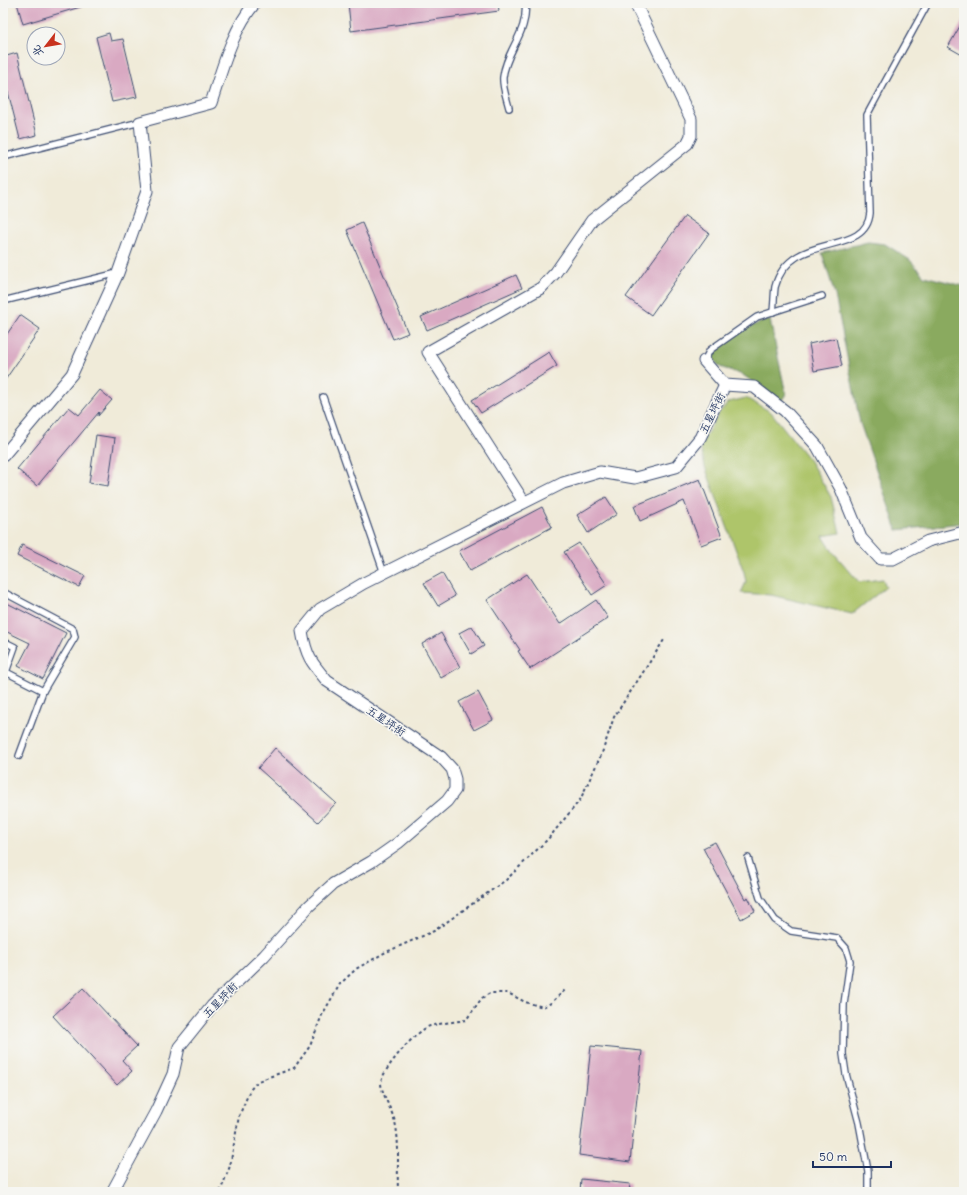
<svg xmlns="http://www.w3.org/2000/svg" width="967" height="1195" viewBox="0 0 967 1195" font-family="Delius,'LXGW WenKai TC',sans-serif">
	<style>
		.green { fill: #aec56a; stroke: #647a64 }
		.forest { fill: #8aaa5e; stroke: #526c5e }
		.building { fill: #d9a9c2 }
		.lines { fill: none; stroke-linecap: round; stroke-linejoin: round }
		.service-casing { stroke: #3b4b70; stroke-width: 8 }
		.minor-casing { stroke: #3b4b70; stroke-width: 13 }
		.path { stroke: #3b4b70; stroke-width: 2; stroke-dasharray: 3 3; stroke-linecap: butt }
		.service { stroke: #fff; stroke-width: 5.5 }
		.minor { stroke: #fff; stroke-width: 11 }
		.labels { text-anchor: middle; stroke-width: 3.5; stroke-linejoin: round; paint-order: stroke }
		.street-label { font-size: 11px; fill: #1b2f5e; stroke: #f6f6f2 }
	</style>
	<rect width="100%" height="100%" fill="#f6f6f2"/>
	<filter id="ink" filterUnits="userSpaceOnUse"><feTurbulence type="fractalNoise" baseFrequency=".025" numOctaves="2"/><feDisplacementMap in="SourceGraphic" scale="8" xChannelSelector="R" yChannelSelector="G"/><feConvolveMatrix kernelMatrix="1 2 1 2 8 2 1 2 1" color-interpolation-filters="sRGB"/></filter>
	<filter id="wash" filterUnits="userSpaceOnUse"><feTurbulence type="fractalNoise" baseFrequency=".012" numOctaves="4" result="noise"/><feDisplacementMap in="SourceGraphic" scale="16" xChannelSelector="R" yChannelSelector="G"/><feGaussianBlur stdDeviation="0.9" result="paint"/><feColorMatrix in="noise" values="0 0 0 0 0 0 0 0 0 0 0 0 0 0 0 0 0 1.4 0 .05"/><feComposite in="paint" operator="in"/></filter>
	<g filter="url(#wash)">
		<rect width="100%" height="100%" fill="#f0ebd9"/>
		<polygon class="green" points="746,398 771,412 810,461 831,497 840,533 823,536 833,552 859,582 883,579 886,587 852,614 771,595 741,593 746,582 744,572 705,467 700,445 719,413 729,402"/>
		<g class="forest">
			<polygon points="868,242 885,244 910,260 924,276 964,286 964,523 897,530 860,423 835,295 822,253"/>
			<path d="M770,320L786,394L782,400L777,399L743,375L720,367L711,357C725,341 750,323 770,320Z"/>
		</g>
		<g id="blocks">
			<g class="building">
				<polygon points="17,3 87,3 87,5 23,24"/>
				<polygon points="348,3 498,3 499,11 351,31"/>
				<polygon points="964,19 964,56 948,47"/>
				<polygon points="109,33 111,41 123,39 137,97 112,102 96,37"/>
				<polygon points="17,53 37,135 20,139 3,72 3,57"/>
				<polygon points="685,216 709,233 651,315 626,297"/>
				<polygon points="362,223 408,333 393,339 347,230"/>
				<polygon points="516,275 522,288 427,330 421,317"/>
				<polygon points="20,315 40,329 3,383 3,340"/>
				<polygon points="836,338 842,366 814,371 809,344"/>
				<polygon points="549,352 557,366 481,413 472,400"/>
				<polygon points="100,390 112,400 98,416 99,412 37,486 17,469 69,407 79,415"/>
				<polygon points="96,435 115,438 108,486 89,483"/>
				<polygon points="700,479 722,537 701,545 684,501 640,521 634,506"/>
				<polygon points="606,497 617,514 588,533 577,515"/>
				<polygon points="542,507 552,527 470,571 459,551"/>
				<polygon points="579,543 607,585 592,595 564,552"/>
				<polygon points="22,545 85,576 79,587 17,556"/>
				<polygon points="442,573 455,596 438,606 424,583"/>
				<polygon points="527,574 560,624 596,600 608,618 530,669 518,651 520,650 487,600"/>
				<polygon points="3,601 66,633 43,679 18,666 30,643 3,630"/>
				<polygon points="472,626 484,646 471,654 459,633"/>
				<polygon points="441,633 460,667 441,678 422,644"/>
				<polygon points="478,692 493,720 474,730 459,702"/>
				<polygon points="275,748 336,803 318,822 258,768"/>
				<polygon points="715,842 745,899 748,897 755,911 741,919 703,848"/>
				<polygon points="83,988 137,1046 122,1060 132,1071 117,1085 53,1016"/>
				<polygon points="591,1046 642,1051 630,1162 579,1155"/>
				<polygon points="581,1179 630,1184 629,1192 580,1192"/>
			</g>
		</g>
	</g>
	<g filter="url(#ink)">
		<use href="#blocks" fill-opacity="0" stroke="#3b4b70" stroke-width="1"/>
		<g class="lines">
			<defs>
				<g id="service">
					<path d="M509,108C507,99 502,87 503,77C506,50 529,32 525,3"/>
					<polyline points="3,157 140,122"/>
					<polyline points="3,301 118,273"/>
					<path d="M773,312C774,304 774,295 775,287C790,229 866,259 870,213L867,115L928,3"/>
					<polyline points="704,361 710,350 757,317 822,296"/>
					<polyline points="323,397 384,573"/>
					<polyline points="3,592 73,629 75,637 43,691 19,756"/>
					<polyline points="3,641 15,647 6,672 43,691"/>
					<polyline points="748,858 760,898 775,920 791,931 837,938 846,948 850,961 844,1004 843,1054 846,1074 859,1123 868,1171 868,1192"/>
				</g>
				<g id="minor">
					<polyline points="704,361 725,385 754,387 785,411 817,446 841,489 861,538 880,559 893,559 928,541 964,532"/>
					<path d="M3,456L72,374L118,273L147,191L140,122L211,103C222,70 232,30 255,3"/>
					<polyline points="524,502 428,352 541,288 556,272 592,220 687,144 691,136 691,119 635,3"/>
					<path d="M112,1192L156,1111L173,1074L179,1047L212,1006L264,956L309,906L333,884L371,862L398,843L447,801L455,790V779L452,769L441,757L327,681C311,662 306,656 302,631L320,609L364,583L563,483L600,472L635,478L676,467L700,438L725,385"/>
				</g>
			</defs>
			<use href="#service" class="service-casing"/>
			<use href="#minor" class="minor-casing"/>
			<g class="path">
				<polyline points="220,1192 230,1166 239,1116 250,1090 258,1081 294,1068 310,1046 322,1015 340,984 356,969 384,953 434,931 506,880 548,839 580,800 602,753 614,717 664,640"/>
				<path d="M398,1192C397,1172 400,1141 395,1122C392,1110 381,1092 381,1083C382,1069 417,1030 430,1026C441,1023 454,1022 466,1020L482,998L490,993H508L525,1002L543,1007L551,1003L565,990"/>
			</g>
			<use href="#service" class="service"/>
			<use href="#minor" class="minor"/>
		</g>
	</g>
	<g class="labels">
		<g class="street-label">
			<text transform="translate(712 413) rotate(-64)" y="4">五星坪街</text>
			<text transform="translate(386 721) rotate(34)" y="4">五星坪街</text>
			<text transform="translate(220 1000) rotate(-46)" y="4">五星坪街</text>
		</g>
	</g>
	<rect width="967" height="1195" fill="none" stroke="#f6f6f2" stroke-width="16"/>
	<g transform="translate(46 46) rotate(239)"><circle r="19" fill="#f6f6f2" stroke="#9ea6b7"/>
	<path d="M0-3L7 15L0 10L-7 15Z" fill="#c8321e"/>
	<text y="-6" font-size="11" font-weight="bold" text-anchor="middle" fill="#1b2f5e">北</text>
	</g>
	<path d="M813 1161v6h78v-6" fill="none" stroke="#1b2f5e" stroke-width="2"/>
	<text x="819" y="1161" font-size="12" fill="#1b2f5e" stroke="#f6f6f2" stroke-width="3" paint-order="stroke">50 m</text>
</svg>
